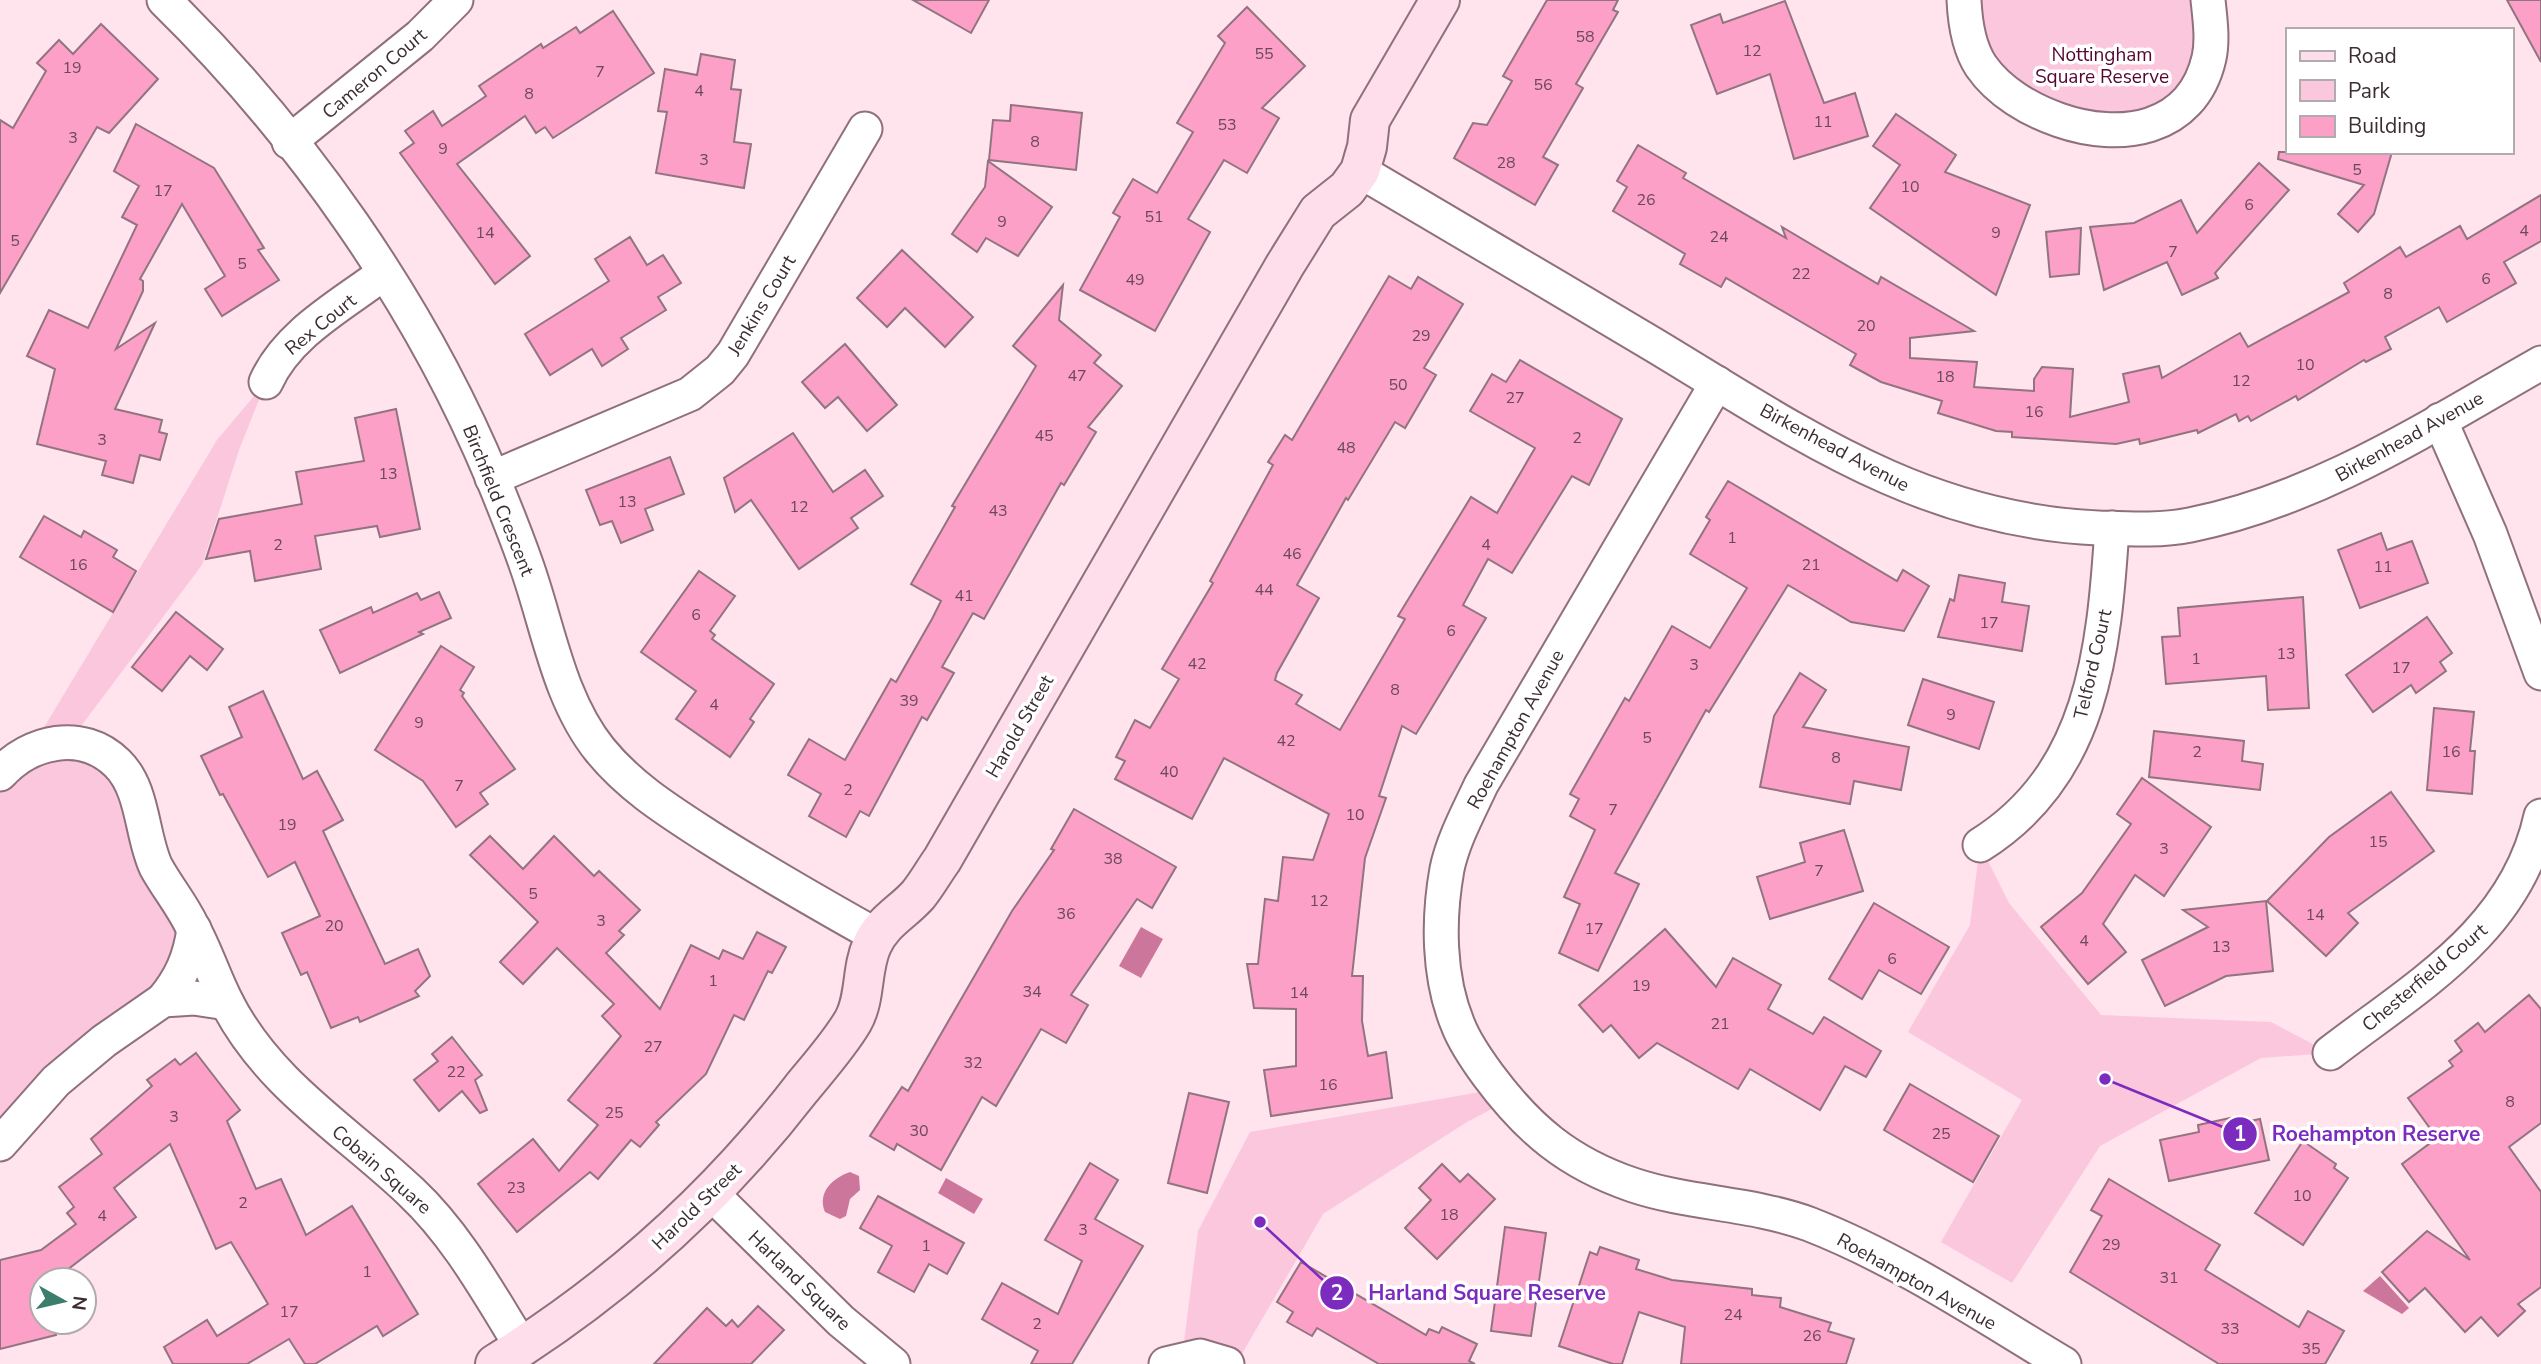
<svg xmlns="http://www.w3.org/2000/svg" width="2541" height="1364" viewBox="0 0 2541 1364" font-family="'Nunito Sans',sans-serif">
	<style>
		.green { fill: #fbc7dc }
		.water { fill: #cd769c }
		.building { fill: #fca0c7; stroke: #927480; stroke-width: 2 }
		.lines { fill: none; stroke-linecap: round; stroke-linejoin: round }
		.street-casing { stroke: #8f707c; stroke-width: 37 }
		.secondary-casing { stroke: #8f707c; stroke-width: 42 }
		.street { stroke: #fff; stroke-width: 33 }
		.secondary { stroke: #ffdeec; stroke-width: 38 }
		.labels { text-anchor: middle; stroke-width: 7; stroke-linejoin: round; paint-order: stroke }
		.number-label { font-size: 16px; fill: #6b4a58 }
		.park-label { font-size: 19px; fill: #560533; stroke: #fff }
		.street-label { font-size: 19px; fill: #3b2e33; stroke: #fff }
		.leader { fill: none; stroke: #7b2cbf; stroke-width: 2.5 }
		.callout-dot { fill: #7b2cbf; stroke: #fff; stroke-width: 2.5 }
		.mark-label { font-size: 21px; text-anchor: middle; font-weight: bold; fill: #fff }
		.callout-label { font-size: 21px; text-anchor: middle; font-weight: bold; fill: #7b2cbf; stroke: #fff; stroke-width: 7; stroke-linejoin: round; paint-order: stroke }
	</style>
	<rect width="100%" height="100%" fill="#ffe3ed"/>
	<g class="green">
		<polygon points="1964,0 2208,0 2211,36 2157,123 2018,100"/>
		<polygon points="266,382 239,450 202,565 69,742 108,756 190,954 0,1144 0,774 31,749 217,440"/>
		<polygon points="1980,845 2009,903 2101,1015 2271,1022 2330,1053 2261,1058 2100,1146 2012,1283 1941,1242 2022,1100 1908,1032 1970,925"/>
		<polygon points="1498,1089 1507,1101 1467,1122 1323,1214 1236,1364 1182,1358 1198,1231 1250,1132"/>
	</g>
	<g class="water">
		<polygon points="1141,927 1163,939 1141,978 1119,966"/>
		<path d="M850,1172L859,1176L860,1190L850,1199L846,1216L840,1219L825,1212C817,1192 833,1178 850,1172Z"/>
		<polygon points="946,1178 983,1199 974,1214 938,1193"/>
		<polygon points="2380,1276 2409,1308 2402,1314 2363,1291"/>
	</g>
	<g class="building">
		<polygon points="913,0 989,0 971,33"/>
		<polygon points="1547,0 1618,0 1613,10 1618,12 1576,84 1583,88 1543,157 1558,165 1535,205 1454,158 1473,123 1487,125 1512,81 1503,76"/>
		<polygon points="2507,0 2541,0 2541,62"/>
		<polygon points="1785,1 1824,103 1855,93 1868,136 1794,159 1770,74 1717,94 1691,25 1720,14 1723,23"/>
		<polygon points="1247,7 1305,66 1262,108 1279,118 1247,173 1224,160 1188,219 1210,232 1155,331 1080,290 1120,217 1113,213 1133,179 1157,193 1193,132 1177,123 1225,43 1218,36"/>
		<polygon points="613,11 654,73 553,138 545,127 536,133 525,116 457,164 530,256 495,284 400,153 414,143 405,131 433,111 442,126 486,96 479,86 541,44 543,48 576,27 580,33"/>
		<polygon points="101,24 158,79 109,133 97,127 0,293 0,120 13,128 46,71 37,63 59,40 73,54"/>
		<polygon points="701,54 735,60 731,89 741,90 734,142 751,144 744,188 656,173 667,112 658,111 665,69 697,75"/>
		<polygon points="1011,105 1082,113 1076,170 989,160 993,120 1010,121"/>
		<polygon points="1896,114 1956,155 1945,172 2030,205 1996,295 1870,208 1900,165 1873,146"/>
		<polygon points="136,124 214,168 264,248 258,250 279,280 222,316 205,289 225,276 182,204 140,279 143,281 143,291 116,349 155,323 115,409 162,420 159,432 167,434 160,460 140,455 133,483 102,475 106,461 37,444 55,369 27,356 49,310 88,328 137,225 122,217 139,186 114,171"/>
		<polygon points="1638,145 1686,173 1683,178 1786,238 1782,227 1878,284 1881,277 1974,331 1910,338 1910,358 1977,362 1974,387 2034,391 2034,379 2042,367 2073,369 2070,417 2129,402 2123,374 2159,366 2162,378 2240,333 2248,347 2349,292 2344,283 2400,247 2406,257 2460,226 2467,239 2541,195 2541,241 2504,262 2516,283 2447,322 2439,307 2385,337 2391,349 2366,362 2364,360 2298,400 2296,396 2251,421 2248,416 2239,421 2236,414 2198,433 2197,430 2140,444 2139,439 2116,444 2012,437 2012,432 1996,431 1938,413 1942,401 1881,382 1850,365 1856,354 1726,278 1721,287 1680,264 1685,254 1613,211 1627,187 1617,181"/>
		<polygon points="2279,152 2392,152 2374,214 2358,232 2338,214 2364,185 2278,159"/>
		<polygon points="988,161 1052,207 1018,256 986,238 977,252 952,234 985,187"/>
		<polygon points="2259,163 2289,190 2215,273 2218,278 2182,295 2167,262 2104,290 2090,227 2134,223 2181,200 2197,233"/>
		<polygon points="2081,228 2079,274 2050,277 2046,232"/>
		<polygon points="630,237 647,265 663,255 681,283 658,297 666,310 621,338 628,349 602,366 592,349 550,375 525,334 609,281 595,259"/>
		<polygon points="902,250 973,317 945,347 905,308 887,327 857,298"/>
		<polygon points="1389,276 1411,289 1418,277 1463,304 1424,368 1436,375 1405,428 1395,422 1348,500 1346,498 1297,585 1319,598 1277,673 1275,680 1302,695 1296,704 1340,730 1405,619 1398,616 1471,497 1497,513 1535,448 1470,411 1492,374 1506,382 1520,360 1622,419 1589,485 1572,476 1512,573 1488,559 1463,605 1486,618 1416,734 1402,726 1379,796 1386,798 1365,858 1352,976 1363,976 1362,1021 1368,1056 1386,1052 1392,1098 1271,1116 1264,1070 1296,1066 1296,1009 1254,1008 1247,964 1258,964 1265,899 1278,901 1283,857 1313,860 1329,814 1224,758 1192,819 1115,779 1125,761 1116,757 1135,720 1150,728 1179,679 1162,669 1213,583 1210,581 1273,465 1268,462 1285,435 1292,440"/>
		<polygon points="1063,285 1059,320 1101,355 1094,363 1122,386 1088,427 1096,432 1064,485 1061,483 984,619 973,613 942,667 954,673 927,720 922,717 869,816 860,811 846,837 809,816 821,794 788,775 809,739 845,760 891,679 896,682 932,619 941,601 911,584 955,507 952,506 1036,366 1013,346"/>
		<polygon points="845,344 897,405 867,431 838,397 825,408 802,382"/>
		<polygon points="396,409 420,529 380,537 377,526 315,536 321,569 255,581 250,551 206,559 219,519 302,504 296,472 364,461 355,418"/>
		<polygon points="793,433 833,492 865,470 883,496 851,518 858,528 799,569 751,500 735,512 724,478"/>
		<polygon points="670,457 684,494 645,509 653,530 621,543 612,521 600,525 586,490"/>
		<polygon points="1728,481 1897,581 1903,570 1929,586 1904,631 1851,622 1788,585 1709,712 1706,710 1615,873 1639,884 1598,971 1559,953 1580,904 1564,897 1595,830 1570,816 1579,799 1570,794 1625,698 1629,701 1672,626 1710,648 1747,588 1690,554 1710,520 1706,517"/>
		<polygon points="44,516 81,537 84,531 117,550 113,557 136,571 113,612 20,557"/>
		<polygon points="2381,533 2387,550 2412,541 2428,583 2360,608 2338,550"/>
		<polygon points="699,571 735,596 710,631 715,635 712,639 774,684 750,719 754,722 730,757 676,719 696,691 641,652"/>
		<polygon points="1959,575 2005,583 2002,602 2029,606 2022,651 1938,637 1950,599 1954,601"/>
		<polygon points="439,592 451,618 419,632 423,634 340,673 320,630 371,607 373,613 417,593 421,600"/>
		<polygon points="2303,597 2309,708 2268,710 2266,676 2166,684 2162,637 2180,636 2178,608"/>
		<polygon points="176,612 223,649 207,670 190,656 162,691 132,667"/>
		<polygon points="2427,617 2452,653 2440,662 2446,671 2416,693 2411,685 2373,712 2346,675"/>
		<polygon points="441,646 474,667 460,690 464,693 462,696 515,769 480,793 488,804 456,827 423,781 375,750"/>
		<polygon points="1800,673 1826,690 1803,727 1909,747 1901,790 1854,781 1850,804 1760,787 1774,716"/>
		<polygon points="1923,679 1994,702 1979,749 1908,725"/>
		<polygon points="263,691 303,779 317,771 343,820 323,831 385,964 418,949 430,976 415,991 419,996 360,1022 358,1017 331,1028 307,972 301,975 282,933 320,916 295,862 268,877 223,794 220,795 201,756 242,737 229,707"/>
		<polygon points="2434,708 2474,712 2470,751 2475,751 2472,794 2427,790"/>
		<polygon points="2154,731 2244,741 2242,761 2263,764 2260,790 2149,777"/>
		<polygon points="2142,778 2211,827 2164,896 2135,875 2103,924 2126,952 2088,984 2041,927 2082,893 2131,824 2117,814"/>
		<polygon points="2391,792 2434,851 2348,913 2358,923 2326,956 2267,901 2329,837"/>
		<polygon points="1074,809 1176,867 1152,908 1137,899 1071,995 1088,1005 1066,1043 1041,1029 996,1106 982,1097 941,1170 897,1144 894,1150 870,1136 902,1087 908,1091 1012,911 1054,850 1051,849"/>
		<polygon points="1844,830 1863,891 1770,919 1757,877 1805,862 1800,843"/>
		<polygon points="490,836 523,869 554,836 594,876 599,871 640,910 619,931 624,935 606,953 660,1009 691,945 719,959 723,950 743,959 757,932 786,947 772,973 768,971 744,1020 734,1015 706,1074 656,1122 659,1125 640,1147 631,1140 598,1179 590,1172 517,1232 478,1184 533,1139 559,1171 598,1125 568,1100 621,1036 602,1016 614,1004 557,948 523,984 500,962 538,922 470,855"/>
		<polygon points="2266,901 2273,971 2226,976 2165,1006 2142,960 2208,927 2183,910"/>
		<polygon points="1874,903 1949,947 1921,994 1879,970 1862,999 1829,979"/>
		<polygon points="1665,929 1716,987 1733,958 1781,985 1768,1009 1813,1034 1824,1017 1881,1051 1866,1077 1845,1066 1820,1110 1750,1069 1738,1089 1657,1043 1639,1058 1611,1025 1603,1032 1579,1005"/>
		<polygon points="2529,995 2541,1009 2541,1123 2509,1147 2541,1192 2541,1287 2518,1304 2525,1311 2498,1336 2481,1317 2465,1332 2425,1288 2409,1302 2382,1272 2427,1231 2470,1260 2402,1164 2437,1138 2408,1098 2453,1066 2449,1061 2462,1051 2455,1041 2478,1023 2485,1032"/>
		<polygon points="452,1037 482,1075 475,1080 487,1110 480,1113 462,1091 439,1111 414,1080 438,1061 432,1054"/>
		<polygon points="196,1053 240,1110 227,1121 256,1189 281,1179 306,1235 352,1206 418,1314 383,1336 377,1326 315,1364 305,1364 289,1339 247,1364 173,1364 164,1347 207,1320 217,1336 268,1304 231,1242 216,1249 170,1144 114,1188 136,1217 54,1280 42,1280 42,1322 53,1322 56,1335 0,1349 0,1260 41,1250 76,1224 67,1213 74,1207 59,1187 102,1154 91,1139 152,1086 147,1080 175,1059 180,1065"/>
		<polygon points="1910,1084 1999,1136 1973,1182 1884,1130"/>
		<polygon points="1189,1093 1229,1102 1207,1193 1168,1183"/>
		<polygon points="2230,1118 2231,1125 2260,1119 2269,1160 2169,1181 2160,1140 2199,1132 2198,1125"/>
		<polygon points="2303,1141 2336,1164 2334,1168 2348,1178 2303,1245 2255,1213"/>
		<polygon points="1090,1163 1118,1180 1095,1219 1143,1246 1072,1364 1031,1364 1038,1351 982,1319 1002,1283 1058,1314 1082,1261 1045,1240"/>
		<polygon points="1442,1164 1460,1182 1468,1174 1495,1199 1437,1259 1405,1228 1431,1200 1419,1188"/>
		<polygon points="2109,1179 2220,1245 2205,1270 2299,1327 2308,1311 2344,1331 2325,1364 2219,1364 2070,1272 2102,1216 2091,1210"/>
		<polygon points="878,1196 964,1243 947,1274 929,1264 914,1292 878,1272 892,1246 860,1228"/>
		<polygon points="1505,1227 1546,1233 1531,1336 1491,1331"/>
		<polygon points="1600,1247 1639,1260 1636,1269 1672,1280 1752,1289 1752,1295 1781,1298 1780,1307 1831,1323 1828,1331 1854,1339 1846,1364 1681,1364 1685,1327 1639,1312 1622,1364 1613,1364 1559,1346 1590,1252 1597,1255"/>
		<polygon points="1301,1262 1426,1335 1429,1329 1439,1333 1442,1327 1477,1344 1469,1361 1475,1364 1379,1364 1317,1328 1312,1336 1287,1322 1293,1312 1277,1302"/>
		<polygon points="758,1306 784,1330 751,1364 654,1364 707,1308 726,1326 732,1320 738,1327"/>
	</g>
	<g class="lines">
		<defs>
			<g id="street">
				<path d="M164,0C300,133 420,303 493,479C507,513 521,547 532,582C550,638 562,703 600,750C630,787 669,811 709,837C764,872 820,904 877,936"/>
				<path d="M1964,0C1965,22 1969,48 1981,66C1999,92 2030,110 2059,120C2119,141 2192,132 2209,58C2213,40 2210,19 2208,0"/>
				<polyline points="289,142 420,36 456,0"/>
				<path d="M1360,171C1458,228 1556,287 1654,345C1800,433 1922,520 2098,528C2128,529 2160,531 2190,525C2319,499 2428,427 2541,363"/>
				<path d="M266,382C288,333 342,305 384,273"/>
				<path d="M1717,383L1481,785C1469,811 1453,840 1447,869C1438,919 1438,977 1458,1025C1465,1043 1477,1060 1488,1075C1528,1129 1568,1163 1633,1185C1690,1204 1752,1203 1809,1224C1899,1259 1982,1315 2064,1364"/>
				<polyline points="2440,420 2490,534 2541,673"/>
				<polyline points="492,478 690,394 720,370 733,354 865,129"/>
				<path d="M0,774C30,741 82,729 117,763C144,789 141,835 156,867C167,887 182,905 192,926C206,951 214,978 227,1003C269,1085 347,1131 411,1192C457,1235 489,1294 522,1347"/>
				<path d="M1980,845C2093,774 2104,651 2112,528"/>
				<path d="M163,1000C181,978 190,958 194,929"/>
				<path d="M2330,1053C2417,986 2516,931 2541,816"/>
				<polyline points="0,1144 56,1081 104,1041 163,1000 194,998 227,1003"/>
				<polyline points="711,1193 841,1321 893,1364"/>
				<polyline points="1166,1364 1200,1356 1227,1364"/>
			</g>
			<path id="secondary" d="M495,1364C613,1291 716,1199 801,1089C818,1068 839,1045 853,1021C866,998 861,969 872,945C883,921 902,913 918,895C927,884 934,871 942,860L1285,265L1318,212L1347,189L1360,171L1367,147L1370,120L1440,0"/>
		</defs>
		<use href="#street" class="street-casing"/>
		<use href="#secondary" class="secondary-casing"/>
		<use href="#street" class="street"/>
		<use href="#secondary" class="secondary"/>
	</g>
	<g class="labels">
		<g class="number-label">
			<text x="1585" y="42">58</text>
			<text x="1752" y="56">12</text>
			<text x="1264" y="59">55</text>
			<text x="72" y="73">19</text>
			<text x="600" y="77">7</text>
			<text x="1543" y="90">56</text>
			<text x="699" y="96">4</text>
			<text x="529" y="99">8</text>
			<text x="1823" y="127">11</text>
			<text x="1227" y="130">53</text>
			<text x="73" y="143">3</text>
			<text x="1035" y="147">8</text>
			<text x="443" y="154">9</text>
			<text x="704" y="165">3</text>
			<text x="1506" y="168">28</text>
			<text x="2357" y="175">5</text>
			<text x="1910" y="192">10</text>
			<text x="163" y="196">17</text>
			<text x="1646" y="205">26</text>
			<text x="2249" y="210">6</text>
			<text x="1154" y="222">51</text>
			<text x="1002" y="227">9</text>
			<text x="2524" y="236">4</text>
			<text x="485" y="238">14</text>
			<text x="1996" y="238">9</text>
			<text x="1719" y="242">24</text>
			<text x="15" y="246">5</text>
			<text x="2173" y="257">7</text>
			<text x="242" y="269">5</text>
			<text x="1801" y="279">22</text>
			<text x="2486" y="284">6</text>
			<text x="1135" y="285">49</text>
			<text x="2388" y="299">8</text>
			<text x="1866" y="331">20</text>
			<text x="1421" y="341">29</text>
			<text x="2305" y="370">10</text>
			<text x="1077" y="381">47</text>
			<text x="1945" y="382">18</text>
			<text x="2241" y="386">12</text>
			<text x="1398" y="390">50</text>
			<text x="1515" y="403">27</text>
			<text x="2034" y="417">16</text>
			<text x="1044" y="441">45</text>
			<text x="1577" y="443">2</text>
			<text x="102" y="445">3</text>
			<text x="1346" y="453">48</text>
			<text x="388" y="479">13</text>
			<text x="627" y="507">13</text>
			<text x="799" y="512">12</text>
			<text x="998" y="516">43</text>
			<text x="1732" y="543">1</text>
			<text x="278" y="550">2</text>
			<text x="1486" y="550">4</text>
			<text x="1292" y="559">46</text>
			<text x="78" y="570">16</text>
			<text x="1811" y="570">21</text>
			<text x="2383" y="572">11</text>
			<text x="1264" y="595">44</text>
			<text x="964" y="601">41</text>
			<text x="696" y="620">6</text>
			<text x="1989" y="628">17</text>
			<text x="1451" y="636">6</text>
			<text x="2286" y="659">13</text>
			<text x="2196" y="664">1</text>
			<text x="1197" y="669">42</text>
			<text x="1694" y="670">3</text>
			<text x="2401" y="673">17</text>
			<text x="1395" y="695">8</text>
			<text x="909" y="706">39</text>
			<text x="714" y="710">4</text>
			<text x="1951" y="720">9</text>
			<text x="419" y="728">9</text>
			<text x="1647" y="743">5</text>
			<text x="1286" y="746">42</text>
			<text x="2197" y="757">2</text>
			<text x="2451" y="757">16</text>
			<text x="1836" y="763">8</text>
			<text x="1169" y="777">40</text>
			<text x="459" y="791">7</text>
			<text x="848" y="795">2</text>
			<text x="1613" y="815">7</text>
			<text x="1355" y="820">10</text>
			<text x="287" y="830">19</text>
			<text x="2378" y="847">15</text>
			<text x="2164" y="854">3</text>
			<text x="1113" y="864">38</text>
			<text x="1819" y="876">7</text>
			<text x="533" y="899">5</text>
			<text x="1319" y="906">12</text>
			<text x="1066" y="919">36</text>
			<text x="2315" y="920">14</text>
			<text x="601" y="926">3</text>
			<text x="334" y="931">20</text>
			<text x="1594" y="934">17</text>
			<text x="2084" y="946">4</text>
			<text x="2221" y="952">13</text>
			<text x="1892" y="964">6</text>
			<text x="713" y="986">1</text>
			<text x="1641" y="991">19</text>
			<text x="1032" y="997">34</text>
			<text x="1299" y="998">14</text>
			<text x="1720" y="1029">21</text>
			<text x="653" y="1052">27</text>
			<text x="973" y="1068">32</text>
			<text x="456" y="1077">22</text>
			<text x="1328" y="1090">16</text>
			<text x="2510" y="1107">8</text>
			<text x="614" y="1118">25</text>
			<text x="174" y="1122">3</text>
			<text x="919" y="1136">30</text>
			<text x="1941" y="1139">25</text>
			<text x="516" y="1193">23</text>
			<text x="2302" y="1201">10</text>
			<text x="243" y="1208">2</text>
			<text x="1449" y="1220">18</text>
			<text x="102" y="1221">4</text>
			<text x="1083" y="1235">3</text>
			<text x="2111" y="1250">29</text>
			<text x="926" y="1251">1</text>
			<text x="367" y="1277">1</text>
			<text x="2169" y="1283">31</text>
			<text x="289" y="1317">17</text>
			<text x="1733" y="1320">24</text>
			<text x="1037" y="1329">2</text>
			<text x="2230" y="1334">33</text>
			<text x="1812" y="1341">26</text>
			<text x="2311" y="1354">35</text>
		</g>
		<g class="park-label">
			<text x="2102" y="61">Nottingham<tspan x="2102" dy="22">Square Reserve</tspan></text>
		</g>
		<g class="street-label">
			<text transform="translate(374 73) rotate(-40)" y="7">Cameron Court</text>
			<text transform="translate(761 305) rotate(-59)" y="7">Jenkins Court</text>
			<text transform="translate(320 324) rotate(-39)" y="7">Rex Court</text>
			<text transform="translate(2409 436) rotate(-29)" y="7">Birkenhead Avenue</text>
			<text transform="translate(1835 447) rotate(28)" y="7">Birkenhead Avenue</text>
			<text transform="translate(499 500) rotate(68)" y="7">Birchfield Crescent</text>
			<text transform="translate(2092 664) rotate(-77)" y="7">Telford Court</text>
			<text transform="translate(1019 726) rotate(-60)" y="7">Harold Street</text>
			<text transform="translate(1515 729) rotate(-61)" y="7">Roehampton Avenue</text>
			<text transform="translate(2424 977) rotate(-40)" y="7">Chesterfield Court</text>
			<text transform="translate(382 1169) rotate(41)" y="7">Cobain Square</text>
			<text transform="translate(696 1206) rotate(-44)" y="7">Harold Street</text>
			<text transform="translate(800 1280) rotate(44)" y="7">Harland Square</text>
			<text transform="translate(1917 1281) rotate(29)" y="7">Roehampton Avenue</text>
		</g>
	</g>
	<path class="leader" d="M2105 1079L2240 1134M1260 1222L1337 1293"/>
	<g class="callout-dot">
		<circle cx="2105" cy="1079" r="7"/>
		<circle cx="1260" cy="1222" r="7"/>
		<circle cx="2240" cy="1134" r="18"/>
		<circle cx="1337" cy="1293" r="18"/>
	</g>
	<g class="mark-label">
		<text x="2240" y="1141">1</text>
		<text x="1337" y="1300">2</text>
	</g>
	<g class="callout-label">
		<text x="2376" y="1141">Roehampton Reserve</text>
		<text x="1487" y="1300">Harland Square Reserve</text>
	</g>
	<rect x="2286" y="28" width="228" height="126" fill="#ffffff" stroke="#b1abad" stroke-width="2"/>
	<rect x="2300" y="51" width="35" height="10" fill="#ffdeec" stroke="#b1abad" stroke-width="2"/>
	<text x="2348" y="63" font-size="21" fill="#3b2e33">Road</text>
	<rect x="2300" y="80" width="35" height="21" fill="#fbc7dc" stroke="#b1abad" stroke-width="2"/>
	<text x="2348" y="98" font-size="21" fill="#3b2e33">Park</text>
	<rect x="2300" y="116" width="35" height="21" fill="#fca0c7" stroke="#b1abad" stroke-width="2"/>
	<text x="2348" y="133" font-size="21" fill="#3b2e33">Building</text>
	<g transform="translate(63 1301) rotate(98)"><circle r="33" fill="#ffffff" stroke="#b1abad" stroke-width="2"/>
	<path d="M0-5L12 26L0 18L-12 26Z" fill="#3d7d6b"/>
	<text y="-10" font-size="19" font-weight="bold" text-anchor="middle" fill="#3b2e33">N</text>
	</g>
</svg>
